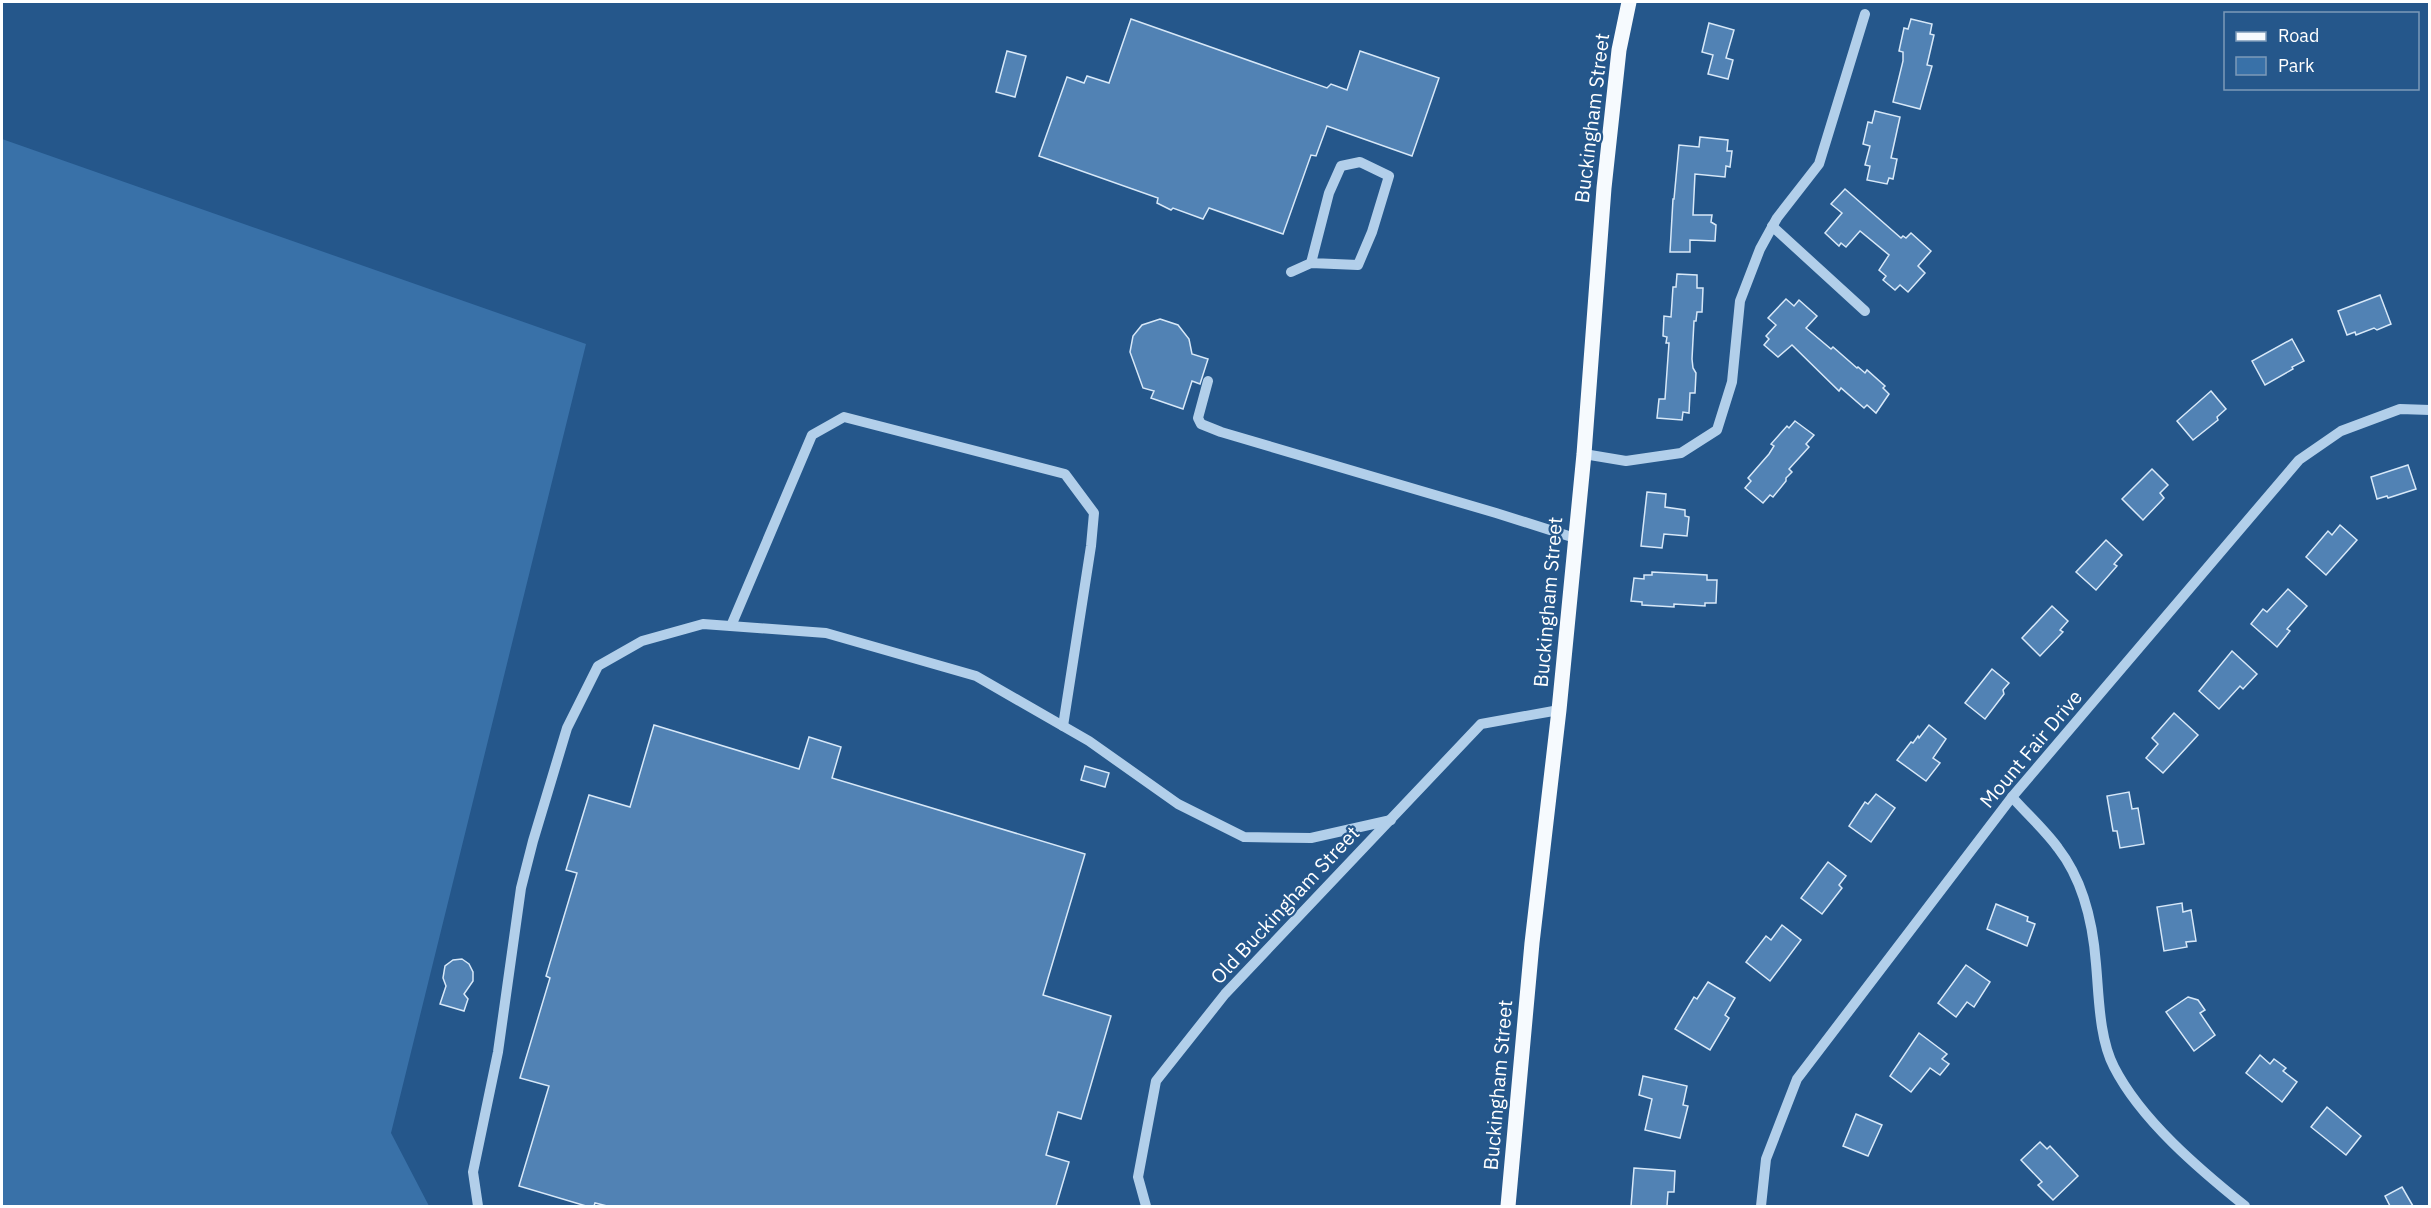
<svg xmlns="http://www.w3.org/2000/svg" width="2431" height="1208" viewBox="0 0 2431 1208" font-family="'IBM Plex Sans',sans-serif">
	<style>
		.green { fill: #3971a8 }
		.building { fill: #5182b4; stroke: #d7e8f8; stroke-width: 1.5 }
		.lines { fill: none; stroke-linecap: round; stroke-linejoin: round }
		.minor { stroke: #b2cfea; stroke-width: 10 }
		.major { stroke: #f6fafe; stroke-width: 15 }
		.labels { text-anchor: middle; stroke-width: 4.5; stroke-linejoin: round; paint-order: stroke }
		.street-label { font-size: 20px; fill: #fff; stroke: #25578b }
	</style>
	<rect width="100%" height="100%" fill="#25578b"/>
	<polygon class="green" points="2,139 586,344 391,1133 429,1206 2,1206"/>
	<g class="building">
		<polygon points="1131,19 1327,88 1331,84 1347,90 1360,51 1439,78 1412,156 1327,126 1316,156 1311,155 1283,234 1209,208 1203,219 1173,208 1171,210 1157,203 1158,198 1039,156 1067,77 1084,83 1087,76 1109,83"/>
		<polygon points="1911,19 1932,24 1930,34 1934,35 1927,65 1932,66 1920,109 1893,102 1903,61 1903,52 1899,51 1904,28 1908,29"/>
		<polygon points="1709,23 1734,30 1726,58 1733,60 1728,79 1708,74 1713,55 1702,52"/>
		<polygon points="1007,51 1026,56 1015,97 996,92"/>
		<polygon points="1875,111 1900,117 1891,158 1897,159 1893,179 1889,178 1887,184 1867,180 1870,166 1865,165 1870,146 1863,144 1868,122 1872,123"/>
		<polygon points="1700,137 1728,140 1727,151 1732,151 1730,167 1726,166 1725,177 1695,174 1693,215 1712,215 1711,222 1716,225 1715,241 1690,240 1690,252 1670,252 1673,199 1674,199 1679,145 1699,147"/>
		<polygon points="1845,189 1901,238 1903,236 1906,238 1911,233 1931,251 1918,266 1925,273 1908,292 1900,285 1895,290 1883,280 1886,276 1879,270 1889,255 1860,231 1846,247 1841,243 1839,246 1825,233 1842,213 1831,204"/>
		<polygon points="1677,274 1697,275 1697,288 1703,288 1702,312 1697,312 1696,321 1694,321 1692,359 1693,368 1696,373 1695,393 1690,393 1689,413 1683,412 1682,420 1657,418 1659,399 1665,399 1669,343 1666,343 1667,337 1663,336 1664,316 1671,317 1673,287 1676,287"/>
		<polygon points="2380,295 2391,324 2377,330 2374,328 2356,335 2355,332 2347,335 2338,311"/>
		<polygon points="1786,299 1794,306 1799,300 1817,316 1806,328 1831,349 1833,347 1857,368 1858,367 1865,373 1867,370 1885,386 1883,388 1889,394 1876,413 1867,405 1864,408 1841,388 1839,391 1792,345 1778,357 1764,345 1769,339 1766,336 1776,325 1768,318"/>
		<polygon points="1160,319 1178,325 1189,339 1192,354 1208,359 1200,384 1192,381 1183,409 1151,398 1154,391 1143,388 1130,352 1133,336 1142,325"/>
		<polygon points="2292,339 2304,361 2292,367 2293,369 2265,385 2252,361"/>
		<polygon points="2211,391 2226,409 2217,417 2218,420 2193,440 2177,421"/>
		<polygon points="1795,421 1814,435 1806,444 1809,447 1789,469 1792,472 1786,478 1786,481 1773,497 1770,495 1763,503 1745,488 1751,481 1748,478 1769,454 1774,446 1771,444 1787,426 1789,428"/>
		<polygon points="2408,465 2416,489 2388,498 2387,496 2377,499 2371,477"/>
		<polygon points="2152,469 2168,485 2160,493 2164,498 2143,520 2122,499"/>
		<polygon points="1647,492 1666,494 1665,507 1685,510 1685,516 1689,517 1687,536 1664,534 1662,548 1641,546"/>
		<polygon points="2340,525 2357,540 2326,575 2306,557 2328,531 2332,535"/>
		<polygon points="2106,540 2122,555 2114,564 2117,566 2096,590 2076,572"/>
		<polygon points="1652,572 1707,575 1707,580 1717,580 1716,603 1705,603 1705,606 1674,604 1674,607 1642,605 1642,602 1631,601 1634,578 1644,579 1644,575 1652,575"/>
		<polygon points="2288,589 2307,606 2287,629 2290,631 2277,647 2251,624 2263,609 2267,612"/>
		<polygon points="2052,606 2068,621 2060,630 2063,632 2040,656 2022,638"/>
		<polygon points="2232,651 2257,674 2243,689 2240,686 2219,709 2199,691"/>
		<polygon points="1992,669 2009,683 2003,690 2004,694 1985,719 1965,703"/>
		<polygon points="2174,713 2198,735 2163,773 2146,758 2158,744 2152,738"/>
		<polygon points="654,725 799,769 809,737 841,747 832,778 1085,854 1043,995 1111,1016 1081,1119 1058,1112 1046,1155 1069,1162 1056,1206 607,1206 595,1203 594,1206 586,1206 519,1186 549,1086 520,1078 550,978 546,976 577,873 566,870 589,795 630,807"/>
		<polygon points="1929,725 1946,739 1933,758 1940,763 1926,781 1897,760 1911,742 1913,743 1918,736 1919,738"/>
		<polygon points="1085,766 1109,773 1105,787 1081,780"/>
		<polygon points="2129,792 2132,809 2138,808 2144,844 2120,848 2117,831 2113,831 2107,796"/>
		<polygon points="1876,794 1895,808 1871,842 1849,826 1865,802 1868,804"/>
		<polygon points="1828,862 1846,876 1839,885 1842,888 1822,914 1801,898"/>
		<polygon points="2182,903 2183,912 2191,910 2196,941 2186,942 2187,947 2164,951 2157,907"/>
		<polygon points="1996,904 2028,917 2027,921 2035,924 2027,946 1987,929"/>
		<polygon points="1782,925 1801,940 1770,981 1746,962 1766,936 1771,940"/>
		<polygon points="462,959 469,964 473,972 473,981 464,994 468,999 464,1011 440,1004 446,986 443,978 445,966 453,960"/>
		<polygon points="1966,965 1990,982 1974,1007 1967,1002 1956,1017 1938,1003"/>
		<polygon points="1708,982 1735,998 1725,1015 1729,1018 1710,1050 1675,1029 1694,997 1697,999"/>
		<polygon points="2188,997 2198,1000 2205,1010 2200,1013 2215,1035 2194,1051 2166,1012"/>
		<polygon points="1919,1033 1947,1054 1942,1059 1949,1064 1940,1075 1930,1068 1911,1092 1890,1076"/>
		<polygon points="2260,1055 2270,1064 2274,1059 2286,1068 2283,1071 2297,1082 2282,1102 2246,1073"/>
		<polygon points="1643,1076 1687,1086 1683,1105 1688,1106 1680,1138 1645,1130 1652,1099 1639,1095"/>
		<polygon points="2327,1107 2361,1136 2346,1155 2311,1127"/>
		<polygon points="1856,1114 1882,1125 1868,1156 1843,1146"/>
		<polygon points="2040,1142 2047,1149 2050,1146 2078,1176 2053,1200 2038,1185 2042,1182 2021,1160"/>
		<polygon points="1634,1168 1675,1171 1674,1192 1668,1192 1667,1206 1631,1206"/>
		<polygon points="2402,1187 2413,1206 2390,1206 2385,1196"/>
	</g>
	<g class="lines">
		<g class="minor">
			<polyline points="1772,226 1865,311"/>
			<polyline points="1291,272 1311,263 1329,193 1341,166 1360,162 1389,176 1372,232 1358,265 1311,263"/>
			<polyline points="1208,381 1198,418 1201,424 1221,432 1496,513 1575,538"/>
			<polyline points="1584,454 1626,461 1681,453 1717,430 1732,382 1740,301 1760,249 1777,218 1819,164 1865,14"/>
			<polyline points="731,626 812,435 844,417 1065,474 1094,513 1091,546 1063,726"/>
			<path d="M2012,797C2027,814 2045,830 2058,848C2083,880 2093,924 2096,964C2099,996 2099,1038 2114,1067C2141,1120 2199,1169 2245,1206"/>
			<polyline points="478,1206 473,1172 498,1052 521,888 533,841 567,728 598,666 642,641 703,624 826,633 976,676 1089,741 1178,804 1244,837 1311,838 1391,820"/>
			<polyline points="1146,1206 1138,1177 1156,1081 1225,994 1481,724 1559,710"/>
			<polyline points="1761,1206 1766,1159 1797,1079 2012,797 2299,460 2341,431 2400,409 2430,410"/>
		</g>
		<polyline class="major" points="1508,1206 1532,943 1559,710 1584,454 1604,188 1619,50 1629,2"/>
	</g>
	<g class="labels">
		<g class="street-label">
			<text transform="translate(1592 118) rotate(-83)" y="7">Buckingham Street</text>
			<text transform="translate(1548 602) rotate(-85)" y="7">Buckingham Street</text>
			<text transform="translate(2031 749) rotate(-50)" y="7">Mount Fair Drive</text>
			<text transform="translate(1285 905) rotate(-47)" y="7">Old Buckingham Street</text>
			<text transform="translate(1498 1085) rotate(-85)" y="7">Buckingham Street</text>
		</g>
	</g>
	<rect width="2431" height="1208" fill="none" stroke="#ffffff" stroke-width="6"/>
	<rect x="2224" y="12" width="195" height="78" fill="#25578b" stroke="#7c9ab9" stroke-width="1.5"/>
	<rect x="2236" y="32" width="30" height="9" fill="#f6fafe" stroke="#7c9ab9" stroke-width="1.5"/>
	<text x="2278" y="42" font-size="18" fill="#ffffff">Road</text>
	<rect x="2236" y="57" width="30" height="18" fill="#3971a8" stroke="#7c9ab9" stroke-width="1.5"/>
	<text x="2278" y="72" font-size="18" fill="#ffffff">Park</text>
</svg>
